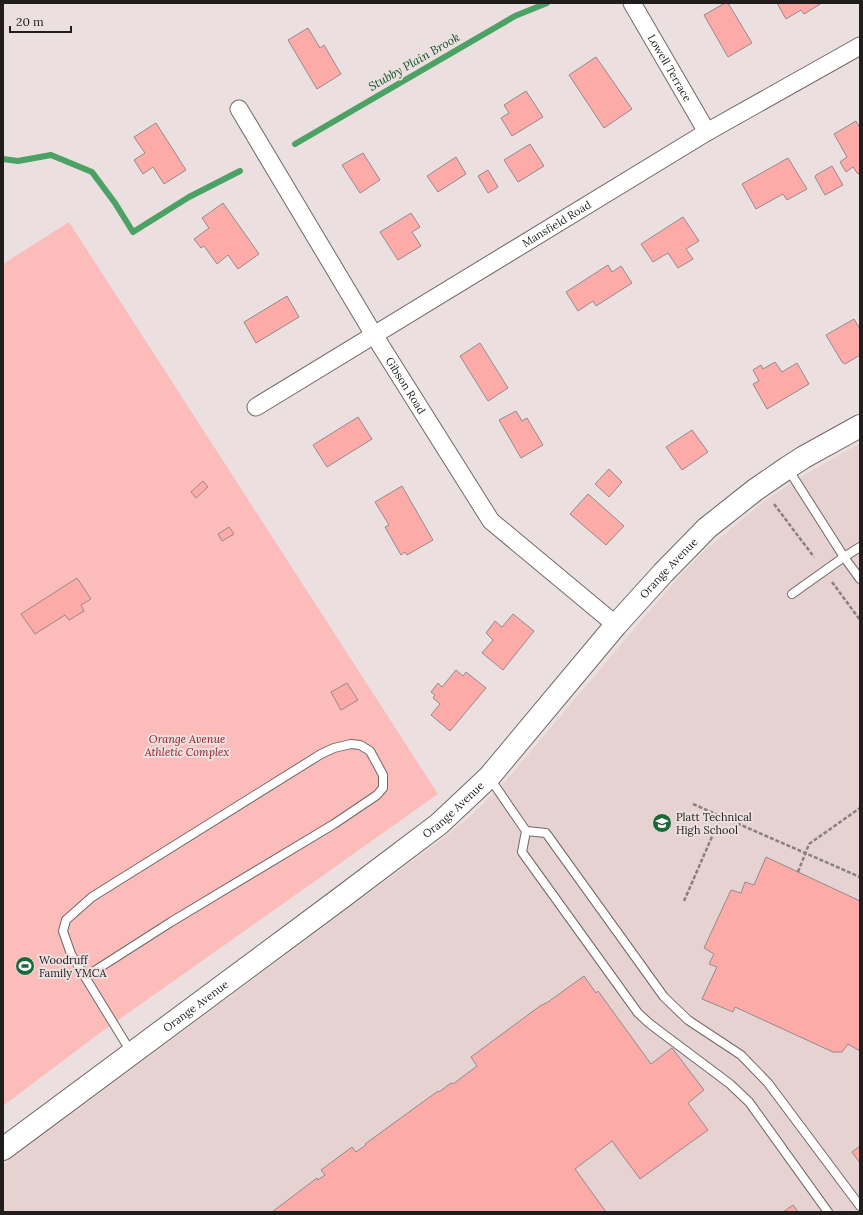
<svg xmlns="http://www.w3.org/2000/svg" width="863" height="1215" viewBox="0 0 863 1215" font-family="Lora,serif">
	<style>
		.built { fill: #e5d2d1 }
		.green { fill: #fbbcba }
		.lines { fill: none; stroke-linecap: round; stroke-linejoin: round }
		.stream { stroke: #4ca165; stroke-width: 6 }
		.building { fill: #fdaba9; stroke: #948a8a }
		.lane-casing { stroke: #716868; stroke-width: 10 }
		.street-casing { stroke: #716868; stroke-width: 19 }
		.secondary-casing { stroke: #716868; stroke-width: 24 }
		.path { stroke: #888180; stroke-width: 2.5; stroke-dasharray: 4 2; stroke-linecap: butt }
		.lane { stroke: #fff; stroke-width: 8 }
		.street { stroke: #fff; stroke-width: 17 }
		.secondary { stroke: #fff; stroke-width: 22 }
		.labels { text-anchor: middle; stroke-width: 4; stroke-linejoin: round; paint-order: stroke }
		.street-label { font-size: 11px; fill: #211d1d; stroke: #ebe0df }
		.park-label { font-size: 11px; font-style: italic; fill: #901b29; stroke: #ebe0df }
		.poi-label { font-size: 11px; fill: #211d1d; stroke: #ebe0df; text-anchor: start }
		.water-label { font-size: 12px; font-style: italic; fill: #15532b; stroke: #ebe0df }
	</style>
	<rect width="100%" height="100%" fill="#ebe0df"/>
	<polygon class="built" points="860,443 860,1212 3,1212 3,1165 434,845 471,816 504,783 652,608 679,577 704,551 767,499 803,476"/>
	<polygon class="green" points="69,222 438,794 93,1038 3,1106 3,264"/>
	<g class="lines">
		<g class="stream">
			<polyline points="295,144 515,16 547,3"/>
			<polyline points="3,159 18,161 51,155 92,172 115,203 133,232 189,197 240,171"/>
		</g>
	</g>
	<g class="building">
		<polygon points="725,3 728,3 752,43 728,57 704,15"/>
		<polygon points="777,3 822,3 804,14 801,10 786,19"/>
		<polygon points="308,28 320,48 324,45 341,74 317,89 288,40"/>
		<polygon points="596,57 632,109 604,128 569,75"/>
		<polygon points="526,91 543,117 512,136 501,118 509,113 504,105"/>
		<polygon points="856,121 860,128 860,172 858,174 853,167 846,172 840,162 847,157 834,134"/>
		<polygon points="156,123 186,170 164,184 153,167 143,174 134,160 145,153 134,137"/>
		<polygon points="530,144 544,166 518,182 504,160"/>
		<polygon points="363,153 380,180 360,193 342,165"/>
		<polygon points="456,157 466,174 438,192 427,176"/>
		<polygon points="788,158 807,189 787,200 783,194 756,209 742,184"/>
		<polygon points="832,166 843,185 825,195 815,177 816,175"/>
		<polygon points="488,170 498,187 488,193 478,176"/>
		<polygon points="223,203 259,254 238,269 228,255 217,264 204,246 201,248 194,239 209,228 202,218"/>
		<polygon points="411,213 420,227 412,232 421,246 398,260 380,232"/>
		<polygon points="683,217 699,241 686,249 693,259 678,268 668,253 653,262 641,244"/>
		<polygon points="608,265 612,272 621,266 632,283 596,306 593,301 578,311 566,292"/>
		<polygon points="287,296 299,317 256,343 244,322"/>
		<polygon points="854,319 860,329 860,355 845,364 842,362 826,335"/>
		<polygon points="480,343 508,388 488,401 460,356"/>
		<polygon points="775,362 782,372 797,363 809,384 767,409 753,384 759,381 753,370 761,365 763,369"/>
		<polygon points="516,411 522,421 527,418 543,445 521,458 499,420"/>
		<polygon points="358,417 372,439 327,467 313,445"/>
		<polygon points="692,430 708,452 682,470 666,447"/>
		<polygon points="609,469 622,482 609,497 595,484"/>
		<polygon points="203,481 208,487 196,498 191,492"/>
		<polygon points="402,486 433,540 407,555 405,552 401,555 385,527 389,525 375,502"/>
		<polygon points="588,494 624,526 606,545 570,514"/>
		<polygon points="229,527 234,534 222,541 218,534"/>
		<polygon points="77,578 91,599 81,605 84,611 69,620 65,615 35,634 21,614"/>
		<polygon points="513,614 534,631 503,670 482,653 493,640 486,633 495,621 502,627"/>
		<polygon points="456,670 463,676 466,672 486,688 450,731 431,715 440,704 433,698 435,695 431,692 438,683 442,687"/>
		<polygon points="347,683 358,700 341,710 331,692"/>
		<polygon points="766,857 860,901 860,1051 848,1044 842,1052 833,1052 735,1007 733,1012 702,999 717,967 709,964 714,954 704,948 731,890 741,893 745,882 754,885"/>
		<polygon points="584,976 596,993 598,991 651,1064 672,1048 704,1090 688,1103 708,1130 640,1179 612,1141 575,1169 606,1212 272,1212 317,1178 318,1180 325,1175 321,1170 352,1147 356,1152 366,1145 365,1144 438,1091 439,1092 451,1083 453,1084 477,1066 471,1057 540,1006 548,1002"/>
		<polygon points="860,1146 860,1163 852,1152"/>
		<polygon points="793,1205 798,1212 783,1212"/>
	</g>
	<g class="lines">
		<defs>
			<g id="lane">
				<polyline points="788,469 844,557 860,579"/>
				<polyline points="792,594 844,557 860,547"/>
				<polyline points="489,777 526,831 522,852 638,1013 650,1024 730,1084 749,1102 828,1212"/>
				<polyline points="526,831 546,833 664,997 688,1020 741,1055 768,1083 860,1206"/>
				<polyline points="85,977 171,922 334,824 377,795 383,788 383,775 370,751 360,745 351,744 334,748 321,754 92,897 66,920 63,931 71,954 131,1052"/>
			</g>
			<g id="street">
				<path id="s1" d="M632,3L707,132"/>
				<path id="s2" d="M239,109L374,335L491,521L616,625"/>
				<path id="s3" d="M256,407L707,132L860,46"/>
			</g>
			<g id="secondary">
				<path id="s4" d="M3,1149L341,898L439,824L489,777L616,625L663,573L707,528L755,490L787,468L804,457L860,426"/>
			</g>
		</defs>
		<use href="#lane" class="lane-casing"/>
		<use href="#street" class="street-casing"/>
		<use href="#secondary" class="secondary-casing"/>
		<g class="path">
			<polyline points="774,504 814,557"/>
			<polyline points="832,582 860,620"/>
			<polyline points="693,804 860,877"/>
			<polyline points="798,872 809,844 860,808"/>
			<polyline points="684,901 721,816"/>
		</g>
		<use href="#lane" class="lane"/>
		<use href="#street" class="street"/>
		<use href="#secondary" class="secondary"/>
	</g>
	<defs>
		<symbol id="school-disc" viewBox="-11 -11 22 22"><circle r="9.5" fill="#1c6938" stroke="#ebe0df"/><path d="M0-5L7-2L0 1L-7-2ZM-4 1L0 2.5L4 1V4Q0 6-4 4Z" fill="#fff"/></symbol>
		<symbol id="stadium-disc" viewBox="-11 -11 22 22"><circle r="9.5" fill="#1c6938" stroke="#ebe0df"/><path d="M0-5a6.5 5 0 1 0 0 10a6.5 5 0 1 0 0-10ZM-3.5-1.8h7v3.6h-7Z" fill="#fff"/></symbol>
	</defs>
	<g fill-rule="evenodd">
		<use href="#school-disc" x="651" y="812" width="22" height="22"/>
		<use href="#stadium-disc" x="14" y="955" width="22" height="22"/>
	</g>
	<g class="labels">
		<g class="street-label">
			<text dy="4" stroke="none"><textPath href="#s1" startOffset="75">Lowell Terrace</textPath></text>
			<text dy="4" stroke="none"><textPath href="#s3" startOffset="352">Mansfield Road</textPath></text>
			<text dy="4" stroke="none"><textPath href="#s2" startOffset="323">Gibson Road</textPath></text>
			<text dy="4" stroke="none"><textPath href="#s4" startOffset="888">Orange Avenue</textPath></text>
			<text dy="4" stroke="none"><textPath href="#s4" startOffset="564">Orange Avenue</textPath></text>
			<text dy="4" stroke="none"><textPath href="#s4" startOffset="240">Orange Avenue</textPath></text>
		</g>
		<g class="park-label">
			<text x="187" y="743">Orange Avenue<tspan x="187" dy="13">Athletic Complex</tspan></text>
		</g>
		<g class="poi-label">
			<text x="676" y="821">Platt Technical<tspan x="676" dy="13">High School</tspan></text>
			<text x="39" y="964">Woodruff<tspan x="39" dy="13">Family YMCA</tspan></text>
		</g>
		<g class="water-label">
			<text transform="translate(414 62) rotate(-30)" y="4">Stubby Plain Brook</text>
		</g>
	</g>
	<rect width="863" height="1215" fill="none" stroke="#211d1d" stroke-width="8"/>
	<path d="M10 26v6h61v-6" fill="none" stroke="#211d1d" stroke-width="2"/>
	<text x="16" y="26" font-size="12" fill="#211d1d" stroke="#ebe0df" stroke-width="3" paint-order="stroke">20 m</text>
</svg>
